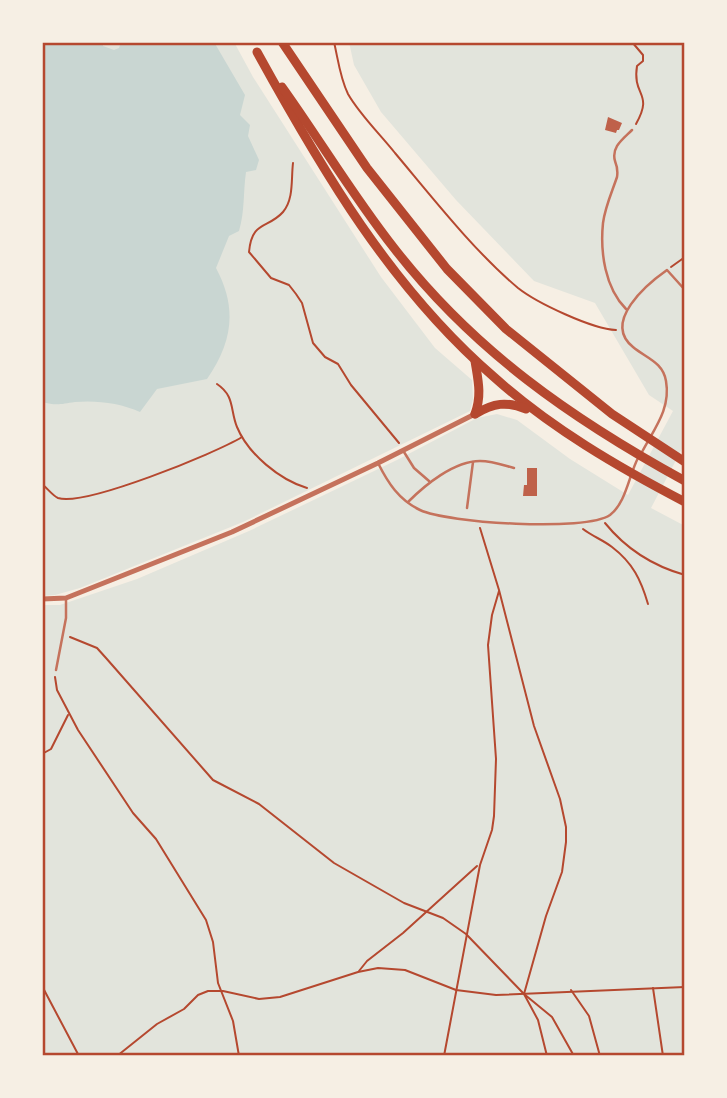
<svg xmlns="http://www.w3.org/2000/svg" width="727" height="1098" viewBox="0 0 727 1098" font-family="'DM Sans',sans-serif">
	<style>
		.green { fill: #e2e4dc }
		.water { fill: #c9d6d2 }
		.building { fill: #bf614a }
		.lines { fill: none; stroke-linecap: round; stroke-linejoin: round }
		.path { stroke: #b5482f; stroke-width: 2 }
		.service { stroke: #c5725c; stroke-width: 2.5 }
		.minor { stroke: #c5725c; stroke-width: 5 }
		.trunk { stroke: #b5482f; stroke-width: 9 }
		.neatline { fill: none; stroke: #b5482f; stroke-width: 2.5 }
	</style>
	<rect width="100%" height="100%" fill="#f6efe4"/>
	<g class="green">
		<polygon points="42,42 234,42 253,77 381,277 435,348 472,380 473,399 470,411 243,522 80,588 55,595 42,596"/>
		<polygon points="349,42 685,42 685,443 651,508 685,526 685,1056 42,1056 42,605 60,605 137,579 249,531 397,460 477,418 497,414 517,420 570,459 628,495 673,411 649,395 595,303 534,281 456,200 381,112 354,65"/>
	</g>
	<path class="water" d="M42,42H103V46L114,50L119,48L121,42H214L245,95L240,115L250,125L248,136L259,160L256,170L246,172C243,193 245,211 239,231L229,236L216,268C238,309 232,343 207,379L157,389L140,412C121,403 96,400 75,402C61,404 57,406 42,402Z"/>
	<g class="building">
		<polygon points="608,117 622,123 619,130 617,130 616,133 605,130"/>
		<polygon points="527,468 537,468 537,496 523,496 524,485 527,485"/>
	</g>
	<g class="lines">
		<g class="path">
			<path d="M334,42C338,59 340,78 348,94C360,115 380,134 395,153C432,197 474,251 518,288C537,303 592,329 616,330"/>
			<path d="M632,42L643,55V61L637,66C632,97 654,92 636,124"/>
			<path d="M293,163C291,179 294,199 283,212C268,229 252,220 249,252L271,278L289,285L296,294L302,303L313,343L325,357L338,364L351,385L399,443"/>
			<polyline points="671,267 685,257"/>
			<path d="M217,384C235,396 230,410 237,427C248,454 280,480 307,488"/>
			<path d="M42,484C47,488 53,496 58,498C84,507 216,453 242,437"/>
			<path d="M605,523C626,549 653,566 685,575"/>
			<polyline points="480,528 499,590 534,726 560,799 566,827 566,842 562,872 546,916 524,994 538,1020 547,1056"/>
			<path d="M583,529C592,536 603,540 612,547C633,563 641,580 648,604"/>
			<polyline points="70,637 97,648 106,658 213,780 259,804 334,863 404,903 443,918 466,934 524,994 552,1017 574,1056"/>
			<polyline points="55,677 57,690 78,730 133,813 156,839 206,920 213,942 218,983 233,1021 239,1056"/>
			<polyline points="42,754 51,749 68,715"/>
			<polyline points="359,971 367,961 403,933 477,866"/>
			<polyline points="42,986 79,1056"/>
			<polyline points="653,988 663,1056"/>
			<polyline points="571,990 589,1016 600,1056"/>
			<polyline points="117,1056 157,1024 184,1009 198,995 208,991 223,991 259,999 280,997 358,972 378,968 405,970 456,990 496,995 685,987"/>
			<polyline points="444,1056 480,865 492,830 494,816 496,759 488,645 492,615 499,591"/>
		</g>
		<g class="service">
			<path d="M626,309C605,288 600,252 603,223C605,207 612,192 617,177C618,171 617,166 615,161C611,147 623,139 632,130"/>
			<polyline points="404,452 414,468 429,481"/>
			<path d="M642,452C654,429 671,409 666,381C663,362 646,358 633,347C602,322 647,284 667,270L685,290"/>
			<path d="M378,463C388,483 399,500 420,510C447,523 586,532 610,515C626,503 629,475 638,458"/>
			<path d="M408,502C425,485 454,461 480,461C492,461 503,465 514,468"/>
			<polyline points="467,508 473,462"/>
			<polyline points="56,670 66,618 66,598"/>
		</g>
		<polyline class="minor" points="42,599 66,598 232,532 378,463 475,414"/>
		<g class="trunk">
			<polyline points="282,42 367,168 447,269 506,329 612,414 685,462"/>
			<path d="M257,52C322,170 391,288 494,377C551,428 618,467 685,502"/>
			<path d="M282,87C320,140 353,196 394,248C474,351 572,419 685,481"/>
			<path d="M475,361C478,380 482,395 475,414"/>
			<path d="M475,414C494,403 506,401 526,409"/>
		</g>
	</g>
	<rect width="727" height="1098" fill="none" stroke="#f6efe4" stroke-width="88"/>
	<rect x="44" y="44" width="639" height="1010" class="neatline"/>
</svg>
